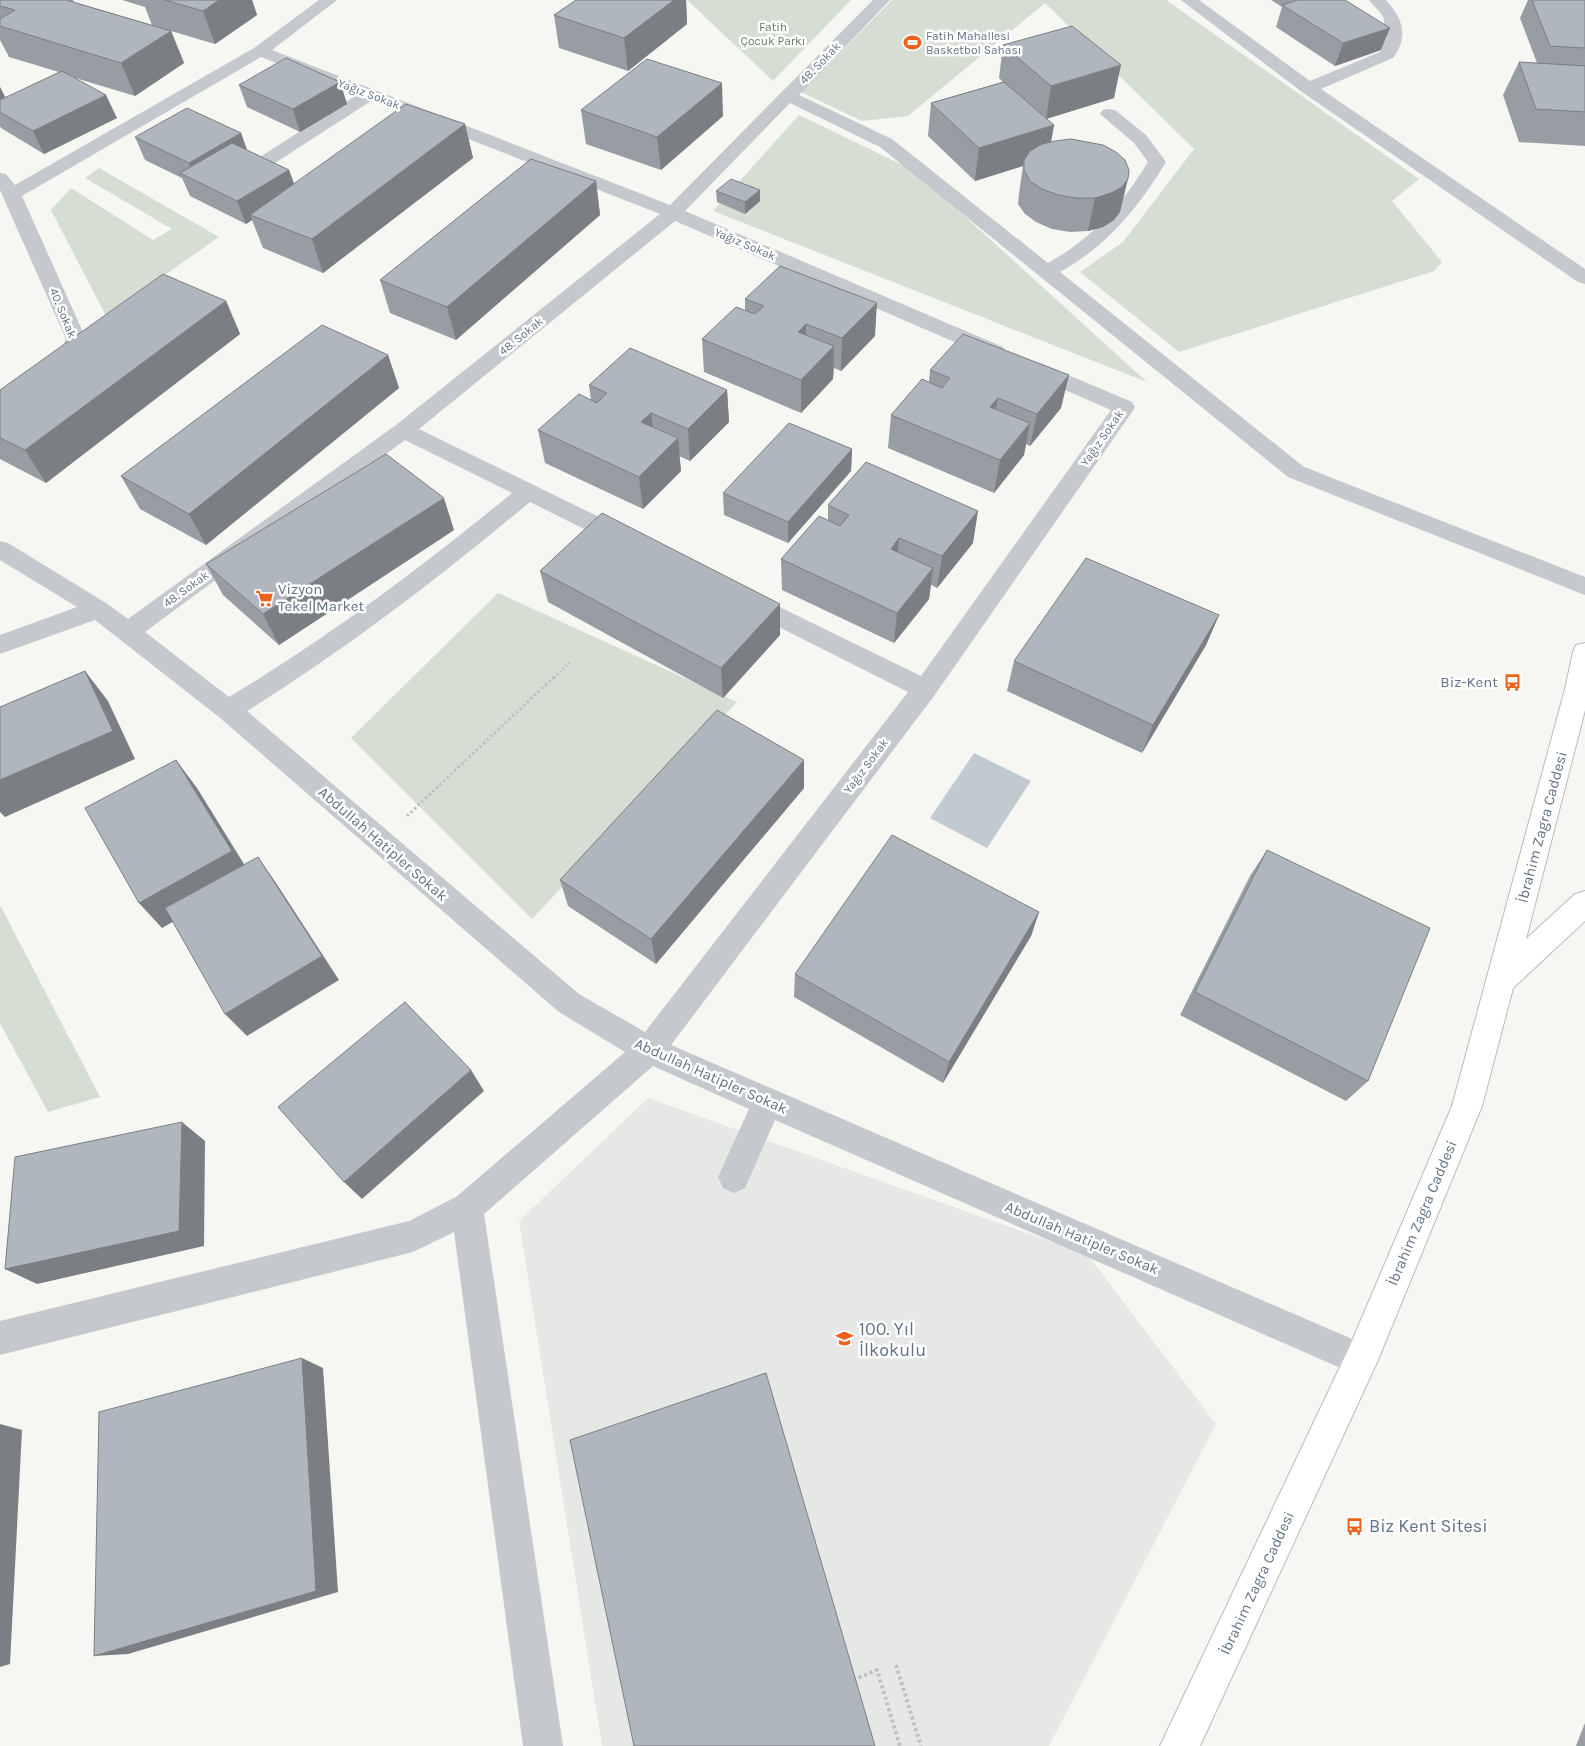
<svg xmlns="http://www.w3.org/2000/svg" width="1585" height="1746" viewBox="0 0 1585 1746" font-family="Karla,sans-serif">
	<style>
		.built { fill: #e6e8e6 }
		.green { fill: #d6ded3 }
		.water { fill: #c1cad0 }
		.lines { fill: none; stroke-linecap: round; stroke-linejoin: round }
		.major-casing { stroke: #b8bbc0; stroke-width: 2 }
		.path-far2 { stroke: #bfc0c3; stroke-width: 2.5; stroke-dasharray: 2 2; stroke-linecap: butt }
		.path-far1 { stroke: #bfc0c3; stroke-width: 3; stroke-dasharray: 2.5 2.5; stroke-linecap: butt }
		.path { stroke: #bfc0c3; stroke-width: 4; stroke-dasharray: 3 3; stroke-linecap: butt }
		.minor { fill: #c5c8cc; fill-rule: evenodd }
		.major { fill: #fff; fill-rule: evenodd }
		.wall { fill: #979da3 }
		.shaded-wall { fill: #7b7f84 }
		.building { fill: #b0b6bd; stroke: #7b7f84 }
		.labels { text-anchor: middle; stroke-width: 5; stroke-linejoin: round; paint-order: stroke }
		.far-park-label { font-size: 12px; fill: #657c62; stroke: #fff }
		.far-poi-label { font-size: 12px; fill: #637285; stroke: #fff; text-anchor: start }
		.far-street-label { font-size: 12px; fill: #637285; stroke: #fff }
		.poi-label { font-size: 15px; fill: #637285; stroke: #fff; text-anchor: start }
		.street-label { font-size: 15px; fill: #637285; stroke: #fff }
		.near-poi-label { font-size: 18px; fill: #637285; stroke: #fff; text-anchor: start }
	</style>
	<rect width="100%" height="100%" fill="#f6f6f2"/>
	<polygon class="built" points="648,1098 1088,1255 1216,1424 1049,1746 602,1746 519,1221"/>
	<g class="green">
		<polygon points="687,0 851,0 773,81"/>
		<polygon points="892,0 1166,0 1419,179 1392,201 1442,262 1434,271 1179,352 1080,272 1123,242 1194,149 1045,3 908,116 862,121 801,92"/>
		<polygon points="799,115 915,171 1147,382 713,211"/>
		<polygon points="99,168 219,237 106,316 51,210 71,188 153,240 172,229 85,178"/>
		<polygon points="498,593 737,702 532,919 351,738"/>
		<polygon points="0,905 100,1097 48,1112 0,1023"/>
	</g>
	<polygon class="water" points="974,753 1031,781 987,848 930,818"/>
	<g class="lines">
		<defs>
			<polygon id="major" points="1585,643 1585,710 1526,939 1575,894 1585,891 1585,921 1513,988 1482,1106 1378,1360 1200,1746 1160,1746 1349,1348 1452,1106 1565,689 1573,652 1576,645"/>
		</defs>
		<use href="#major" class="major-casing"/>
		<polyline class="path-far2" points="554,678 570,662"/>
		<polyline class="path-far1" points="407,816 555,676"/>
		<g class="path">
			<polyline points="896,1665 921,1746"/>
			<polyline points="853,1680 877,1670 900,1746"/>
		</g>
		<g class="minor">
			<path d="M319,0H337L272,50L670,205L873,0H890L799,95L892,139L1048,263C1092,239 1122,204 1148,162L1134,143L1100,114L1103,110L1109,109L1115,110L1146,135L1166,162C1138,208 1107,246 1060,272L1304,467L1585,577V595L1288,477L880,147L790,103L685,211L1003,347L1006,352L1003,357L996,359L989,357L675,221L419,429L634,534L638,540L634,546L626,548L618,546L530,502C440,577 347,649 247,711L579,994L645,1032L908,692L739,607L735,601L739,595L747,592L755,595L921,676L1111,410L1026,373L1023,368L1026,363L1033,361L1040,363L1132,402L1135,407L1132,412L934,696L671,1045L1373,1348L1378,1360L1373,1372L1361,1377L775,1120L745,1188L734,1193L723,1188L718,1177L749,1109L653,1066L484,1214L563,1746H523L454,1232L413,1252L0,1355V1321L409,1221L456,1197L625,1052L559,1012L219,717L95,620L0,654V635L77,607L0,560V541L8,543L106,603L128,619L396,425L660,214L371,101L275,163L269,164L263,163L260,159L263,155L357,95L261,57L22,196L86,339L73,363L7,408L0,410V393L58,354L66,339L0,190V173L6,174L15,185L254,48ZM405,440L512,493C422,567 329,637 229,697L145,632Z"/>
			<path d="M1181,0H1199L1310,81L1380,52L1387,36L1383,16L1369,0H1386C1403,19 1409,36 1393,58L1321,89L1585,269V284L1578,282L1302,92Z"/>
		</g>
		<use href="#major" class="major"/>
	</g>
	<g class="wall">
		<polygon points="0,0 73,0 74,2 152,25 145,7 122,0 252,0 257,15 215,44 171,31 184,63 135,96 72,77 117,118 44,154 1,128 0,126 0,87 5,97 1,100 59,72 9,57 0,40"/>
		<polygon points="576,0 686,0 687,24 628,71 559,48 554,15"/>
		<polygon points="1271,0 1345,0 1381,50 1335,66 1276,27 1282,7"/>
		<polygon points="1528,0 1585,0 1585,146 1519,142 1503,95 1519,62 1537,63 1520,18"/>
		<polygon points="1003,45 1114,98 1046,119 1054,125 1051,142 1120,212 1114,220 1103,227 1088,231 1070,232 1052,229 1036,222 1025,214 1018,204 1019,194 1023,166 975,181 928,136 931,103 1003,82 999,78"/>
		<polygon points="340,82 347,104 300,132 247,107 239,85"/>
		<polygon points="581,110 723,116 661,170 586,144"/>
		<polygon points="465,124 473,158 323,273 263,248 252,220 246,224 190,196 182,178 145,160 135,137 241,133 247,150 289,170 294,184"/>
		<polygon points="596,181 600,215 456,340 390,313 380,280"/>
		<polygon points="760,190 760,201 745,214 717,202 716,191"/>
		<polygon points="745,299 875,336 841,371 834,368 833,379 801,413 704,372 702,339 745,311"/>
		<polygon points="226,301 240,334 46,483 0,459 0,390"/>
		<polygon points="388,355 399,388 206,545 140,509 121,476"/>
		<polygon points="930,370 1061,408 1030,446 1026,444 1024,455 994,493 888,448 891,415 929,382"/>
		<polygon points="589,385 727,390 729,422 690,461 679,456 681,471 643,509 545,463 538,430 591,400"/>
		<polygon points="852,449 851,471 788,543 724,515 723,493"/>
		<polygon points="828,505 973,543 937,588 931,585 929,599 894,643 782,590 781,559 828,520"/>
		<polygon points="454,530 279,645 223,595 206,564"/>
		<polygon points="540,571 780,604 780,635 723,698 548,602"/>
		<polygon points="1219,615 1206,645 1142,753 1007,691 1014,661"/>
		<polygon points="804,788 656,964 568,906 560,880"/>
		<polygon points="1267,850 1368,1081 1346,1101 1180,1015 1250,876"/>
		<polygon points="1039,912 1031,936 943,1083 794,997 795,974"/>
		<polygon points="1585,1723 1585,1746 1576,1746"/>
	</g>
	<g class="shaded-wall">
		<polygon points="219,0 252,0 257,15 215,44 203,11"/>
		<polygon points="674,0 686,0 687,24 628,71 624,38"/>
		<polygon points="1390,28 1381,50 1335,66 1343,43"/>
		<polygon points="171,31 184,63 135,96 121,63"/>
		<polygon points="1121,65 1114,98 1046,119 1051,86"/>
		<polygon points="340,82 347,104 300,132 293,109"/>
		<polygon points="722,83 723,116 661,170 657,137"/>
		<polygon points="0,87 5,97 0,100"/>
		<polygon points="106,95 117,118 44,154 33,131"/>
		<polygon points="465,124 473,158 323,273 312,239"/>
		<polygon points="1054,125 1048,158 1024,160 1023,166 975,181 979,148"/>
		<polygon points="241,133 249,156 197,181 189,163"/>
		<polygon points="289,170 297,192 250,215 252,220 246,224 237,201"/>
		<polygon points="1128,179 1120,212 1114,220 1103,227 1088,231 1095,198"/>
		<polygon points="596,181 600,215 456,340 447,307"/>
		<polygon points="760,190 760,201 745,214 745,202"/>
		<polygon points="226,301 240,334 46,483 25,450"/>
		<polygon points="877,303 875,336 841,371 842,338"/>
		<polygon points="806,324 806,357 798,332"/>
		<polygon points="834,346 833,379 801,413 801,380"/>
		<polygon points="388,355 399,388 206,545 189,514"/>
		<polygon points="1069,375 1061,408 1030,446 1037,414"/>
		<polygon points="727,390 729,422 690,461 688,429"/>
		<polygon points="998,398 992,430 990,407"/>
		<polygon points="651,413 655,445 641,422"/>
		<polygon points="1030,423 1024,455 994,493 1000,460"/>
		<polygon points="678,438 681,471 643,509 639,477"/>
		<polygon points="852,449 851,471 788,543 788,522"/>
		<polygon points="444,498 454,530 279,645 263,614"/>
		<polygon points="978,511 973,543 937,588 942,556"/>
		<polygon points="899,538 896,569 891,549"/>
		<polygon points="933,568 929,599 894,643 897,613"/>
		<polygon points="780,604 780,635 723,698 721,668"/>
		<polygon points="1219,615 1206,645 1142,753 1153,725"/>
		<polygon points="85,671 108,701 135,759 5,817 0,812 0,780"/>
		<polygon points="176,760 197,788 252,877 162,928 139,903"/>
		<polygon points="804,760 804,788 656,964 651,939"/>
		<polygon points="258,857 276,883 339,980 247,1036 225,1014"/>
		<polygon points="1039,912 1031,936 943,1083 949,1062"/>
		<polygon points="471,1070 484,1091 362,1199 344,1182"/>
		<polygon points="182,1122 205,1141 204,1246 37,1284 5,1269"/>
		<polygon points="302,1358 323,1368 338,1592 128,1654 94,1656"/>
		<polygon points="0,1424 22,1430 10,1664 0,1667"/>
	</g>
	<g class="building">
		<polygon points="0,0 66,0 171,31 121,63 0,26 0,19 15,10 0,6"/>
		<polygon points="165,0 219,0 203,11"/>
		<polygon points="576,0 674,0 624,38 554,15"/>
		<polygon points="1298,0 1345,0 1390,28 1343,43 1282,5"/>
		<polygon points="1532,0 1585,0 1585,48 1550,46"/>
		<polygon points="1072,26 1121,65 1051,86 1003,45"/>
		<polygon points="286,58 340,82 293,109 239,85"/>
		<polygon points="647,59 722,83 657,137 581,110"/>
		<polygon points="1519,62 1585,66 1585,112 1536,109"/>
		<polygon points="62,71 106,95 33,131 0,112 0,100"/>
		<polygon points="1004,82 1054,125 979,148 931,103"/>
		<polygon points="406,104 465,124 312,239 250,215"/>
		<polygon points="187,108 241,133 189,163 135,137"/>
		<polygon points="1071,139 1103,145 1116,152 1125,160 1129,170 1128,179 1122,187 1111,193 1095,198 1076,198 1058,195 1042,189 1030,181 1024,170 1024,160 1030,151 1042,144 1055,141"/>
		<polygon points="232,143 289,170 237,201 180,173"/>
		<polygon points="531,159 596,181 447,307 380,280"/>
		<polygon points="731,179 760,190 745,202 716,191"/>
		<polygon points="780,266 877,303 842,338 806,324 798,332 834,346 801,380 702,339 736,307 755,314 764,306 745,299"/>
		<polygon points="163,274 226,301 25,450 0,438 0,390"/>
		<polygon points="322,325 388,355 189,514 121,476"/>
		<polygon points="963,334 1069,375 1037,414 998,398 990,407 1030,423 1000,460 891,415 922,379 942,388 950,378 930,370"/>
		<polygon points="630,348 727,390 688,429 651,413 641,422 678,438 639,477 538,430 579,394 597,403 607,393 589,385"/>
		<polygon points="789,423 852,449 788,522 723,493"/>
		<polygon points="386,454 444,498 263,614 206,564"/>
		<polygon points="866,462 978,511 942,556 899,538 891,549 933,568 897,613 781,559 819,516 840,526 849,515 828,505"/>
		<polygon points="602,513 780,604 721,668 540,571"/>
		<polygon points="1086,558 1219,615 1153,725 1014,661"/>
		<polygon points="85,671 113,731 0,780 0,707"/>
		<polygon points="717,710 804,760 651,939 560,880"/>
		<polygon points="176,760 232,851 139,903 85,808"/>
		<polygon points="892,835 1039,912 949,1062 795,974"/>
		<polygon points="1267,850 1430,928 1368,1081 1195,992"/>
		<polygon points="258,857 322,956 225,1014 165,908"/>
		<polygon points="405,1002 471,1070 344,1182 278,1107"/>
		<polygon points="182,1122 179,1231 5,1269 15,1157"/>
		<polygon points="302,1358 316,1591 94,1656 99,1412"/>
		<polygon points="766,1373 875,1746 634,1746 570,1440"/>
	</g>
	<defs>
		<symbol id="stadium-bare" viewBox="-9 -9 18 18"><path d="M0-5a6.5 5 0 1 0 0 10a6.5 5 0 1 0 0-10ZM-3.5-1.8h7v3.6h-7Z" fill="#ec621c" stroke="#fff" stroke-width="2.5" paint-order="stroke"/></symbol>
		<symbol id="supermarket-bare" viewBox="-9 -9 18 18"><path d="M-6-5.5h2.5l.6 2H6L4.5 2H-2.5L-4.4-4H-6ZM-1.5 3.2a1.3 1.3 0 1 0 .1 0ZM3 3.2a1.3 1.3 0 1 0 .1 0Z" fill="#ec621c" stroke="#fff" stroke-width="2.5" paint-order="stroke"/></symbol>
		<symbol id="bus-bare" viewBox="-9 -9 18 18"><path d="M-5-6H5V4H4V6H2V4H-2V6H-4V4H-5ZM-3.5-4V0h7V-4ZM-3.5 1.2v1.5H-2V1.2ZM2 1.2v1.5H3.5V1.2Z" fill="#ec621c" stroke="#fff" stroke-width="2.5" paint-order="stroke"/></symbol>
		<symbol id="school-bare" viewBox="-9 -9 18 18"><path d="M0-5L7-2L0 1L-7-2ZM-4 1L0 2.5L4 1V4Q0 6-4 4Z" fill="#ec621c" stroke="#fff" stroke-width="2.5" paint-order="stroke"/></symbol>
	</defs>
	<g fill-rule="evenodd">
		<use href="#stadium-bare" x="900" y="30" width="25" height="25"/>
		<use href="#supermarket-bare" x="252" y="586" width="25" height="25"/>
		<use href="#bus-bare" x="1500" y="670" width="25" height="25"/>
		<use href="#school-bare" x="832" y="1326" width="25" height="25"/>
		<use href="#bus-bare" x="1342" y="1514" width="25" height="25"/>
	</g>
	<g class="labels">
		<g class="far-park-label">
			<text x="773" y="31">Fatih<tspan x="773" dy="14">Çocuk Parkı</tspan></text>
		</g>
		<g class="far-poi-label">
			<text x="926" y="40">Fatih Mahallesi<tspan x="926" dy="14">Basketbol Sahası</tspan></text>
		</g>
		<g class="far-street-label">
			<text transform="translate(820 63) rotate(-46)" y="4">48. Sokak</text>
			<text transform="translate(369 94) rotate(21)" y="4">Yağız Sokak</text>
			<text transform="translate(745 244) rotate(23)" y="4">Yağız Sokak</text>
			<text transform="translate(63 313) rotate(68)" y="4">40. Sokak</text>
			<text transform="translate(521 336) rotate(-39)" y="4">48. Sokak</text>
			<text transform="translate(1102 438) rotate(-55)" y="4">Yağız Sokak</text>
			<text transform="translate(186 589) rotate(-36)" y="4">48. Sokak</text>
			<text transform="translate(866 766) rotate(-53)" y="4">Yağız Sokak</text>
		</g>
		<g class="poi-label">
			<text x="278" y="594">Vizyon<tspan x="278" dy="17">Tekel Market</tspan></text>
			<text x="1498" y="687" text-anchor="end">Biz-Kent</text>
		</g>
		<g class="street-label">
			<text transform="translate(1542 827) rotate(-75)" y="5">İbrahim Zagra Caddesi</text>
			<text transform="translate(383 844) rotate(41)" y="5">Abdullah Hatipler Sokak</text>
			<text transform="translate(711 1076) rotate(24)" y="5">Abdullah Hatipler Sokak</text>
			<text transform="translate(1422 1213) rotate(-67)" y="5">İbrahim Zagra Caddesi</text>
			<text transform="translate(1082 1238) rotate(23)" y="5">Abdullah Hatipler Sokak</text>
			<text transform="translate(1257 1583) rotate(-65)" y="5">İbrahim Zagra Caddesi</text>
		</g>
		<g class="near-poi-label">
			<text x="859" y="1335">100. Yıl<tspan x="859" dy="21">İlkokulu</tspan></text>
			<text x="1369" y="1532">Biz Kent Sitesi</text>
		</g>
	</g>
</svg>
